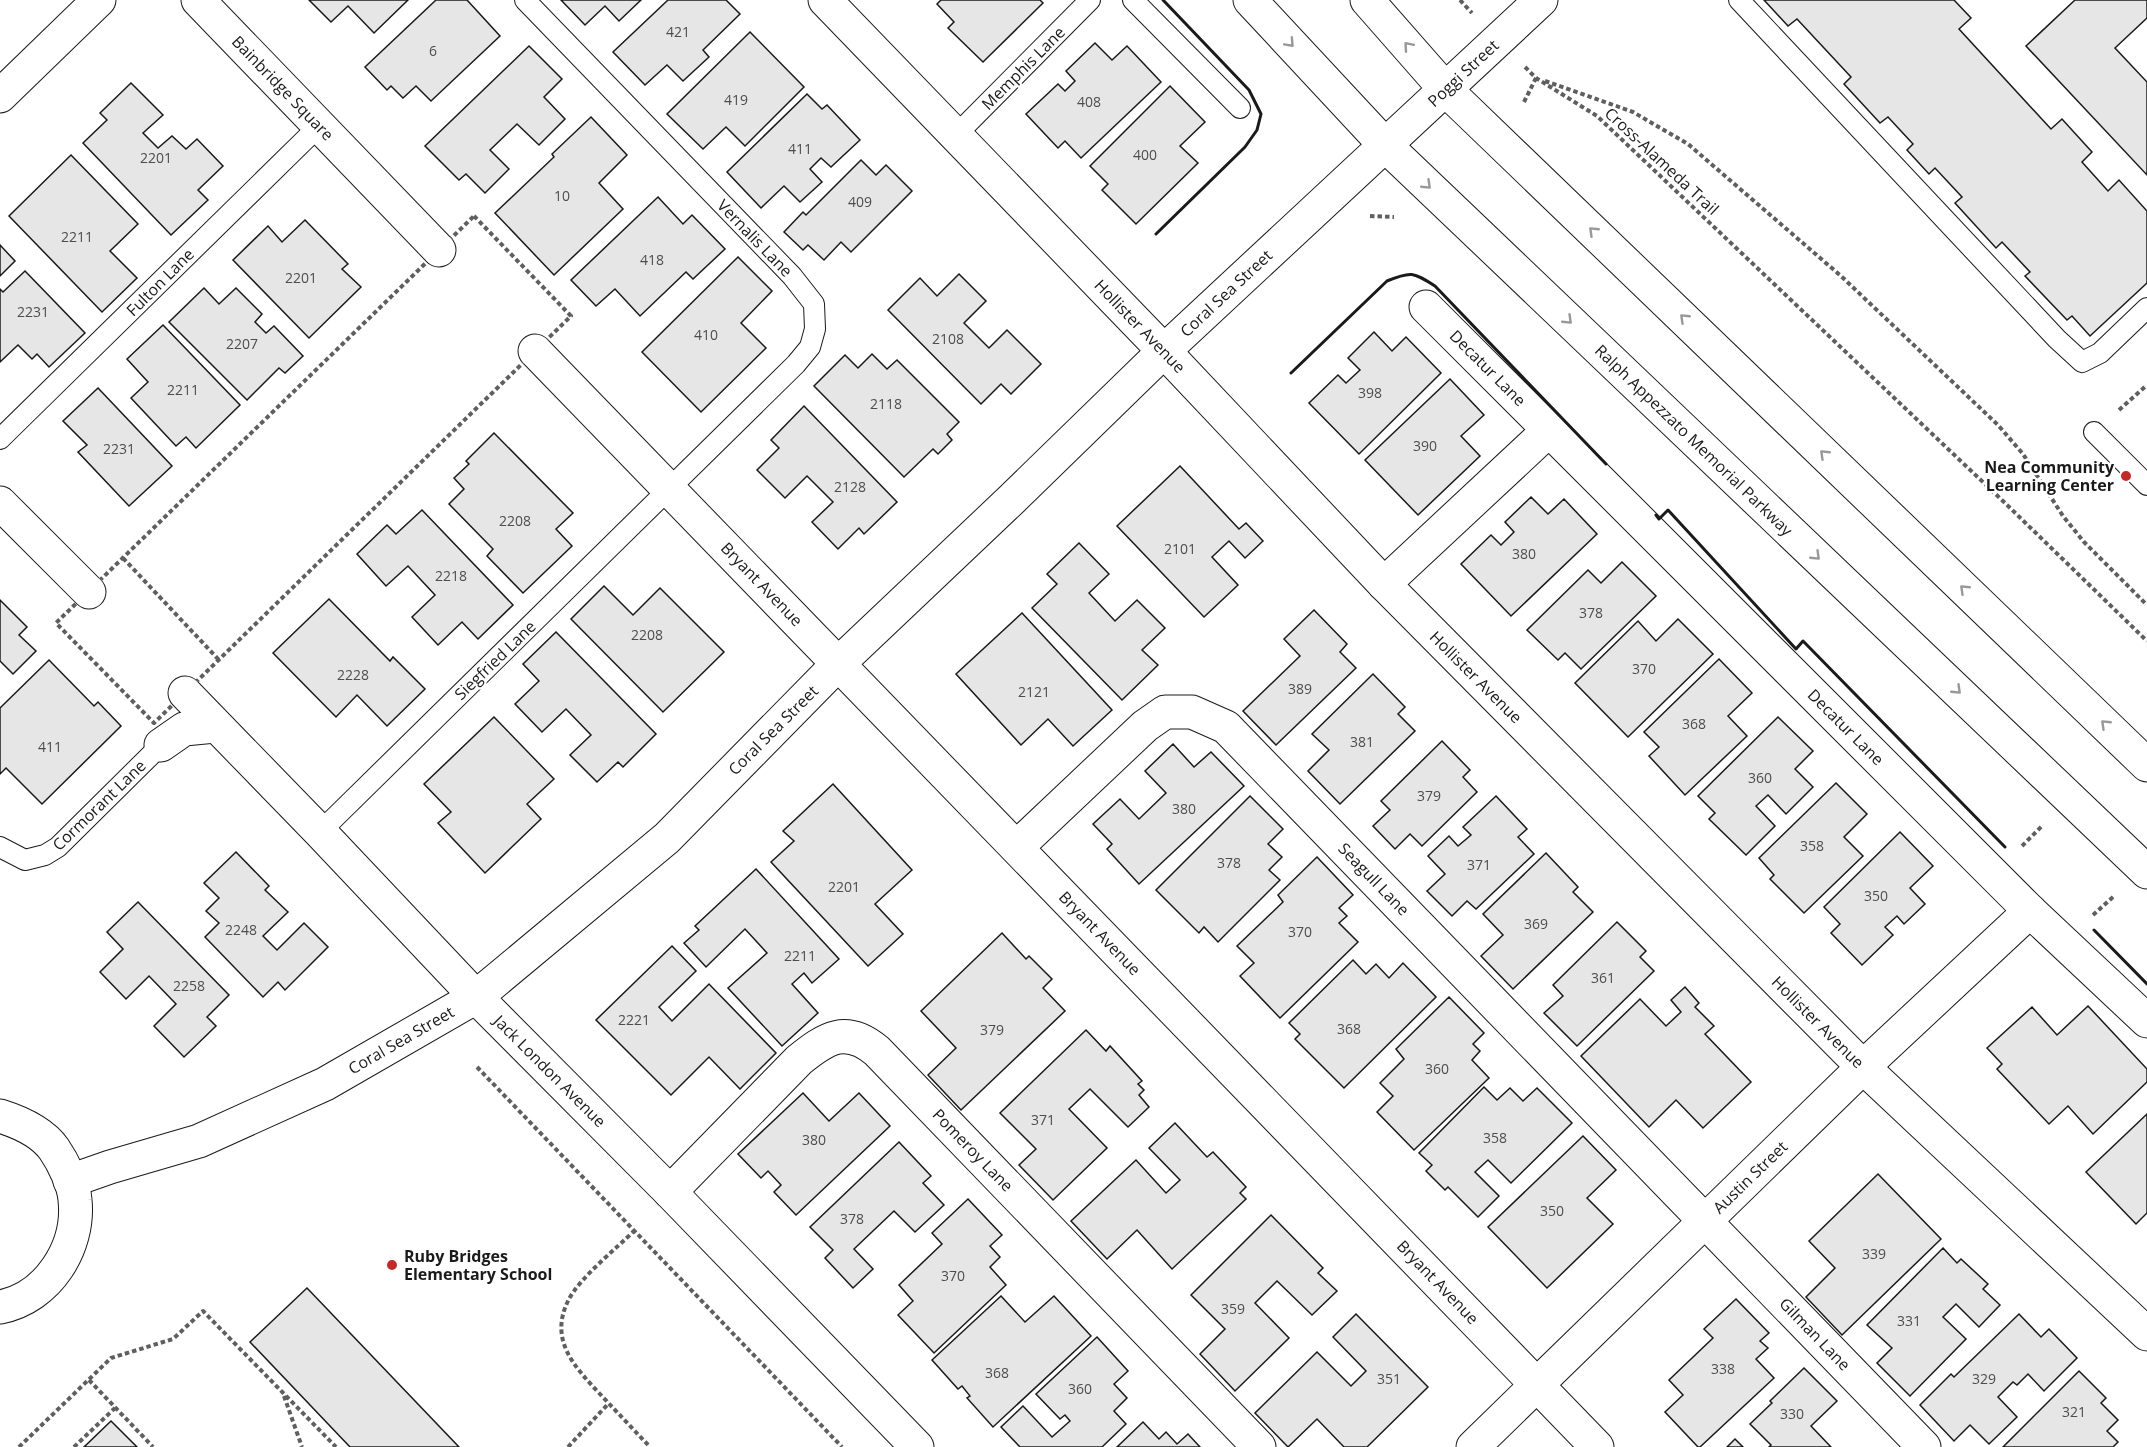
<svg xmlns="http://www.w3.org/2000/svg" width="2147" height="1447" viewBox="0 0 2147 1447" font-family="'Open Sans',sans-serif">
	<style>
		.building { fill: #e6e6e6; stroke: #1a1a1a; stroke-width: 1.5 }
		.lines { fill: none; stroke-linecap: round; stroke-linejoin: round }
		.lane-casing { stroke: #1a1a1a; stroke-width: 22 }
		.street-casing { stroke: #1a1a1a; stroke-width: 35 }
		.secondary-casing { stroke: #1a1a1a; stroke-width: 35 }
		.path { stroke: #5f5f5f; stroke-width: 4; stroke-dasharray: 4.5 3; stroke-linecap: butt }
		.lane { stroke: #fff; stroke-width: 20 }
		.street { stroke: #fff; stroke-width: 33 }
		.secondary { stroke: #fff; stroke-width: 33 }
		.wall { stroke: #1a1a1a; stroke-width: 3 }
		.oneway { stroke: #989898 }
		.poi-dot { fill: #c62828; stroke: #fff; stroke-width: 2 }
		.labels { text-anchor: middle; stroke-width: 4.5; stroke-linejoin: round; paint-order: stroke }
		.number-label { font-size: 14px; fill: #4d4d4d }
		.street-label { font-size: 16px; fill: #1a1a1a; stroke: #fff }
		.poi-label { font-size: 16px; font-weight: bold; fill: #1a1a1a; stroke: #fff; text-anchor: end }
	</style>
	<rect width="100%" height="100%" fill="#fff"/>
	<g class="building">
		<polygon points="309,0 408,0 374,33 348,6 331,22"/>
		<polygon points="436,0 467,0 500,36 431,101 416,86 403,98 391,86 387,90 365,67"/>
		<polygon points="561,0 641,0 619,21 605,6 585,25"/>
		<polygon points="668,0 726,0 740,14 703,50 709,57 683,81 667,65 645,85 613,52"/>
		<polygon points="941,0 1040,0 1043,3 983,62 948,28 954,22 937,4"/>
		<polygon points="1764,0 1954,0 1971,18 1959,29 2051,129 2062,119 2092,152 2082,162 2108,191 2119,180 2147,211 2147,283 2090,336 2072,316 2067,320 2025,276 2030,272 2002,242 1996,248 1955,203 1962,197 1935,168 1929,174 1907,150 1913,144 1888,117 1880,123 1844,84 1851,77 1797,19 1788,26"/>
		<polygon points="2075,0 2147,0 2147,18 2115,48 2147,82 2147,175 2026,46"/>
		<polygon points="750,32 804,87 745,146 726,127 703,149 667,114"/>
		<polygon points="1095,43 1112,60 1127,46 1161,82 1081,158 1065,141 1058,148 1026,114 1058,84 1065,91 1075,81 1066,71"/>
		<polygon points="529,46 562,79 544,97 565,119 539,145 517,124 490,150 509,169 485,193 466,174 459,180 425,146"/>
		<polygon points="131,83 163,115 143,133 158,148 172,136 186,149 197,139 223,166 198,190 208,200 171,235 83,143 107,120 100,113"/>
		<polygon points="1170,86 1205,122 1180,146 1198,163 1136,224 1102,190 1108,184 1090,166"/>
		<polygon points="807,94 822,109 827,105 860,140 831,167 821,158 810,169 822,182 800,202 784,186 761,208 727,172"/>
		<polygon points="591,117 627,155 599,183 623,209 554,275 495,213 554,157 552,154"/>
		<polygon points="71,155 138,224 110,251 137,278 102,312 9,216"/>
		<polygon points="861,160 876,175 886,165 912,191 851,252 841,242 824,260 808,245 803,250 784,232 803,212 806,215"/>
		<polygon points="658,197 683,224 692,215 725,249 693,279 686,272 640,316 615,289 596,306 571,280"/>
		<polygon points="305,220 348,264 342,269 361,287 309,338 233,260 268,226 282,242"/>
		<polygon points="0,245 15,261 0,276"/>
		<polygon points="738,257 772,291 741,323 766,348 701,412 642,352"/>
		<polygon points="25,271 85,333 49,367 37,354 32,359 18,345 0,362 0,289 3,292"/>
		<polygon points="959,274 986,301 964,323 989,348 1007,330 1041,364 1011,394 1001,384 981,404 888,310 920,278 937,296"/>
		<polygon points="204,288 219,304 236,288 262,314 255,322 266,333 274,326 303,356 285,373 279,368 247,400 169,322"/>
		<polygon points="163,325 240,405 196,448 186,437 176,446 131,398 148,382 127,359"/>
		<polygon points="1374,332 1392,351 1406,337 1441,373 1359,454 1309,403 1338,375 1346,383 1360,370 1348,358"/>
		<polygon points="872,354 887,369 897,360 959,422 947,434 952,440 938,454 933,449 904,477 814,386 845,355 858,368"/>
		<polygon points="1450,379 1484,415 1461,436 1480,456 1418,515 1365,460"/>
		<polygon points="98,388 172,466 129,506 78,452 87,445 63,421"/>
		<polygon points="804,406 897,502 864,534 859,528 838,549 812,522 833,502 807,476 785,498 757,470 779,448 771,440"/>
		<polygon points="494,433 573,513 556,529 572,546 523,593 487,556 493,549 449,504 464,489 454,478 469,464 466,461"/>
		<polygon points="1180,466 1239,529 1246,523 1263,541 1245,558 1229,541 1212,557 1238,585 1204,617 1117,526"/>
		<polygon points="1531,497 1548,514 1564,499 1597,534 1511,616 1461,564 1491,535 1501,545 1514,532 1505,522"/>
		<polygon points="422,510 513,605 478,639 462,622 438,645 412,617 435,595 408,566 386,586 357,554 387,525 396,534"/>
		<polygon points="1079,543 1109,574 1089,593 1115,621 1137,600 1165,628 1142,650 1158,665 1122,700 1032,608 1057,584 1047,574"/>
		<polygon points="1622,562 1656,596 1581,669 1565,653 1558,660 1527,630 1588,570 1601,583"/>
		<polygon points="604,586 633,615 660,588 724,652 663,712 571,619"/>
		<polygon points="329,599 390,661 393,657 425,689 387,726 357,695 336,717 273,653"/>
		<polygon points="0,600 27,627 19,635 36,651 13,674 0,661"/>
		<polygon points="1314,610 1347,644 1340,652 1356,668 1276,745 1243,711 1300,656 1284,639"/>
		<polygon points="1022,613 1112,710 1073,746 1048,719 1021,745 956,674"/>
		<polygon points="1678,619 1713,654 1628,737 1575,683 1638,621 1656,641"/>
		<polygon points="556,632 656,734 623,767 618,762 597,782 570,755 591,735 566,709 542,732 515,704 539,681 523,664"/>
		<polygon points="1719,659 1752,693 1728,716 1747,736 1685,795 1649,756 1659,747 1644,732"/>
		<polygon points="49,660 94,706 98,702 121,726 42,804 6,768 0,774 0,708"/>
		<polygon points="1373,674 1405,707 1398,714 1415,731 1340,804 1308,771 1329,750 1312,734"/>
		<polygon points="494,717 554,779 527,804 541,819 485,873 438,823 451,812 424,784"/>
		<polygon points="1778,717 1813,751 1795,769 1813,787 1786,814 1768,795 1756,806 1775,826 1746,855 1709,819 1715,813 1698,796"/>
		<polygon points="1442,741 1470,770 1463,777 1477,792 1422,846 1410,834 1395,849 1373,826 1390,810 1381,801"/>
		<polygon points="1173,744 1194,767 1211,752 1244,786 1139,884 1107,849 1112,844 1093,824 1120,799 1139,819 1166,793 1145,771"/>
		<polygon points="1836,783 1867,814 1844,837 1863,856 1804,913 1770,879 1774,875 1759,858"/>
		<polygon points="833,784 912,870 875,904 903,934 868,966 771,862 794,841 783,831"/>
		<polygon points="1250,796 1283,829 1268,844 1282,857 1269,870 1280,880 1218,942 1204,927 1199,933 1156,890"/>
		<polygon points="1496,796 1527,829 1518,837 1534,854 1476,909 1467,901 1452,916 1427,891 1445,874 1428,856 1449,836 1458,846 1471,835 1463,827"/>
		<polygon points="1900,832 1933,866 1910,888 1925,904 1904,924 1897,916 1885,927 1893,935 1862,965 1831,933 1840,924 1824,907"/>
		<polygon points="236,852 269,886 265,890 288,912 263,936 277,950 304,923 328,947 285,990 278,982 263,997 205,937 219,923 206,911 219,898 204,883"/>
		<polygon points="1546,853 1578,887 1573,892 1593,912 1513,989 1481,956 1503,935 1483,914"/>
		<polygon points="1317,857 1353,895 1339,908 1347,916 1339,923 1358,942 1280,1018 1240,976 1254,963 1237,946 1283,902 1278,895"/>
		<polygon points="756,869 839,959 812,983 804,973 792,984 818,1013 782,1046 728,988 767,953 745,929 706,967 684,943 699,930 695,926"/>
		<polygon points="138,902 229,995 207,1017 216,1026 184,1057 154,1026 176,1004 149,976 126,999 100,972 123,949 107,932"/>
		<polygon points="1617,922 1646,951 1640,957 1654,971 1577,1046 1544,1013 1563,996 1553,985"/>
		<polygon points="1002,933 1026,959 1029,956 1052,979 1043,988 1065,1011 961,1110 928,1075 956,1048 921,1011"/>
		<polygon points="672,946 696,971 659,1007 672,1021 709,984 776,1053 740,1089 709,1057 671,1095 596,1020"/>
		<polygon points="1353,960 1366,974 1376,964 1389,978 1403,963 1436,997 1344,1088 1295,1039 1300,1034 1289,1023"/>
		<polygon points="1685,987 1699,1003 1695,1007 1714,1026 1705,1034 1751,1082 1703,1128 1676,1100 1649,1127 1581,1056 1640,999 1666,1026 1681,1012 1671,1000"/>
		<polygon points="1449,997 1484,1033 1473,1044 1480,1051 1472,1060 1489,1078 1414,1150 1377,1112 1393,1096 1380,1083 1404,1059 1396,1049"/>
		<polygon points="2088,1006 2147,1069 2147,1082 2093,1134 2068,1106 2049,1124 1997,1069 2002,1064 1987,1048 2032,1007 2057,1035"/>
		<polygon points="1086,1030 1106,1051 1110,1046 1142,1081 1138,1084 1144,1090 1139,1095 1149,1107 1128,1127 1090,1089 1069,1109 1107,1148 1053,1200 1019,1165 1036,1149 1000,1113"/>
		<polygon points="1484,1087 1497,1100 1510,1088 1523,1101 1537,1088 1572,1123 1511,1183 1488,1160 1475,1172 1499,1196 1478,1217 1448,1187 1445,1190 1426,1171 1432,1165 1419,1153"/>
		<polygon points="803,1093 829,1121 859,1093 890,1126 796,1215 774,1192 781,1185 768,1171 761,1178 738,1154"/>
		<polygon points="2147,1114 2147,1213 2136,1224 2086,1172"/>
		<polygon points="1175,1123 1207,1157 1213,1152 1246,1187 1240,1193 1246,1199 1172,1269 1137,1230 1107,1259 1071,1221 1136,1160 1166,1193 1180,1180 1149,1148"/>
		<polygon points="1583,1136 1616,1170 1587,1198 1613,1224 1547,1288 1488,1227"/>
		<polygon points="899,1142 931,1176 923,1183 944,1205 915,1232 894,1211 854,1249 873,1269 853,1288 825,1258 833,1250 810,1227"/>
		<polygon points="1878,1174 1941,1239 1842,1335 1806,1297 1835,1268 1809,1241"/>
		<polygon points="968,1199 1002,1235 990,1246 1000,1257 990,1267 1006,1285 934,1353 898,1315 913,1301 899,1285 942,1244 932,1233"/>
		<polygon points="1271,1215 1323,1268 1318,1273 1337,1291 1312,1315 1277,1281 1255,1303 1289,1338 1235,1391 1200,1354 1225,1329 1191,1295"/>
		<polygon points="1943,1248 1957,1263 1961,1259 1988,1284 1983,1289 2000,1305 1979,1327 1956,1304 1943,1317 1966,1339 1910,1396 1877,1363 1892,1348 1867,1325"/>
		<polygon points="307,1288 459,1447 350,1447 250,1342"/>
		<polygon points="1001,1296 1025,1322 1054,1296 1091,1336 993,1427 967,1398 970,1396 962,1386 958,1389 932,1360"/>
		<polygon points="1736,1299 1769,1333 1760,1341 1768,1348 1756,1359 1774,1378 1700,1447 1698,1447 1665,1412 1683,1395 1669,1380 1713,1338 1704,1329"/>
		<polygon points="1356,1314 1428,1387 1367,1447 1344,1447 1317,1419 1288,1447 1255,1413 1317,1352 1351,1386 1366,1371 1333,1337"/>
		<polygon points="2019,1314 2041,1337 2049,1329 2077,1358 2044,1391 2028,1374 2017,1385 2013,1382 1998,1397 2017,1417 1989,1444 1970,1425 1954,1441 1920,1405 1951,1374 1954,1377"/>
		<polygon points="1097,1337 1128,1371 1114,1384 1127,1398 1114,1411 1126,1424 1102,1447 1020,1447 1001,1427 1023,1406 1052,1437 1070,1421 1065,1415 1060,1419 1036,1394"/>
		<polygon points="1804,1368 1837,1401 1811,1426 1831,1447 1769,1447 1771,1445 1750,1424 1772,1403 1770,1401"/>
		<polygon points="2079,1371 2106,1398 2101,1403 2118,1420 2107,1431 2118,1442 2113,1447 2003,1447"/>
		<polygon points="111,1421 137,1447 84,1447"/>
		<polygon points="1143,1422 1159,1439 1166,1432 1177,1444 1188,1434 1200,1447 1117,1447"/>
		<polygon points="1735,1439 1743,1447 1727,1447"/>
	</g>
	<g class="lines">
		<defs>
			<g id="lane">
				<polyline points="1133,0 1240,108"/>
				<polyline points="1739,0 2057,339 2082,362 2100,353 2147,308"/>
				<polyline points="955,136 1090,0"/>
				<polyline points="2094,432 2147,485"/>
				<polyline points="0,439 320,125"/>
				<polyline points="320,832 796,364 810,347 815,329 814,304 792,276 525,0"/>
				<polyline points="0,847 25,860 45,855 58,847 161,745"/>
			</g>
			<g id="street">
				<polyline points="198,0 439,250"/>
				<polyline points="825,0 1164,351 1384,584 1863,1067 2147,1334"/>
				<polyline points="0,96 99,0"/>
				<polyline points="1426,307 2030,911 2147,1021"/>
				<polyline points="535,351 1597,1447"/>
				<polyline points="0,503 89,592"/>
				<polyline points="1384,584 1549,430"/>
				<polyline points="185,693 320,832 476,997 670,1192 917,1447"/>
				<polyline points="161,745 184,729 215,726"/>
				<polyline points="1017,847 1145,726 1165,712 1192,712 1226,727 1924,1447"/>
				<path d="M0,1116C19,1122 42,1132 54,1149C63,1162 74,1184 75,1200C80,1247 48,1298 0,1307"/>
				<polyline points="70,1181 110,1167 199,1141 325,1084 476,997 667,838 839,663 1011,500 1164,351 1541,0"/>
				<path d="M670,1192L799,1060C826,1038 846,1025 877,1051L1259,1447"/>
				<polyline points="1473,1447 1863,1067 2030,911"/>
			</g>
			<g id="secondary">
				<polyline points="1250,0 1385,145 2147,872"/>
				<polyline points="1367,0 1446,90 2147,765"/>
			</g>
		</defs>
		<use href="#lane" class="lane-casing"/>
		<use href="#street" class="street-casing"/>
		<use href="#secondary" class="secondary-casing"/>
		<g class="path">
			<polyline points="1460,0 1472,13"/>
			<polyline points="1525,67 1536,78 1597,116 2005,503 2147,641"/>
			<polyline points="1545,81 1633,112 1688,144 1841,276 1998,425 2023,454 2063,516 2084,542 2147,605"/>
			<polyline points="1524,102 1536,78"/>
			<polygon points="474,216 571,316 154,723 56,623"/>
			<polyline points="1370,216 1394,217"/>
			<polyline points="2119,410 2147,385"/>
			<polyline points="123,558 219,660"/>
			<polyline points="2022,846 2042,826"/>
			<polyline points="2093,915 2114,896"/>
			<polyline points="477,1067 842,1447"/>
			<path d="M635,1230C616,1249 579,1278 568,1301C549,1340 574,1366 599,1393C616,1411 633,1429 650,1447"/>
			<polyline points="89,1380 153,1447"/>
			<polyline points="284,1396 302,1447"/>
			<polyline points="19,1447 111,1358 173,1339 203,1311 336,1447"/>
			<polyline points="74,1447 115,1408"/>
			<polyline points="568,1447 608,1404"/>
		</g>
		<use href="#lane" class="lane"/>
		<use href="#street" class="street"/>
		<use href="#secondary" class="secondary"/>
		<g class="wall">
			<polyline points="1156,234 1245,147 1257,130 1261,114 1249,90 1163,0"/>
			<path d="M1291,373L1387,281C1411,271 1413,272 1435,286L1606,464"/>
			<polyline points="1656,515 1659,519 1668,510 1796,649 1803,641 2005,847"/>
			<polyline points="2094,930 2147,984"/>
		</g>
	</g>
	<defs><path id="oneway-chevron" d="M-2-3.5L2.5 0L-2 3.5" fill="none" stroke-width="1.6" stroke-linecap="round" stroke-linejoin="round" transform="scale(1.5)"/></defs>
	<g class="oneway">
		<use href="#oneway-chevron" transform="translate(1290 43) rotate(47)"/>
		<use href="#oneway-chevron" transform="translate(1408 46) rotate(-131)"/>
		<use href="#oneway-chevron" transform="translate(1427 185) rotate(44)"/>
		<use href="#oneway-chevron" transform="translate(1593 231) rotate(-136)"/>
		<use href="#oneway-chevron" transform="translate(1684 318) rotate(-136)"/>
		<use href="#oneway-chevron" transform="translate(1568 320) rotate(44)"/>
		<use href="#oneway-chevron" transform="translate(1824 454) rotate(-136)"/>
		<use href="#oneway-chevron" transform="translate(1816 556) rotate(44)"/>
		<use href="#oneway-chevron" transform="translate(1964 589) rotate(-136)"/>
		<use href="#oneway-chevron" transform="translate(1957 690) rotate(44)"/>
		<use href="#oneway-chevron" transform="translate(2105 724) rotate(-136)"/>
	</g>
	<g class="poi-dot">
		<circle cx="2126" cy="476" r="6"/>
		<circle cx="392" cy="1265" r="6"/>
	</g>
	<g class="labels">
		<g class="number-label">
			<text x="678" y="37">421</text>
			<text x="433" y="56">6</text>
			<text x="736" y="105">419</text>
			<text x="1089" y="107">408</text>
			<text x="800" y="154">411</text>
			<text x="1145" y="160">400</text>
			<text x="156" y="163">2201</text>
			<text x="562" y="201">10</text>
			<text x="860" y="207">409</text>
			<text x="77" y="242">2211</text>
			<text x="652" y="265">418</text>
			<text x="301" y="283">2201</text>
			<text x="33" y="317">2231</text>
			<text x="706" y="340">410</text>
			<text x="948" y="344">2108</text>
			<text x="242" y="349">2207</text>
			<text x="183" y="395">2211</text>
			<text x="1370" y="398">398</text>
			<text x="886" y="409">2118</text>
			<text x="1425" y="451">390</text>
			<text x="119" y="454">2231</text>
			<text x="850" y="492">2128</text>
			<text x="515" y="526">2208</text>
			<text x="1180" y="554">2101</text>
			<text x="1524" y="559">380</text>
			<text x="451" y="581">2218</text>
			<text x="1591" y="618">378</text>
			<text x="647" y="640">2208</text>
			<text x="1644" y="674">370</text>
			<text x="353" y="680">2228</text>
			<text x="1300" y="694">389</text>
			<text x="1034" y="697">2121</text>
			<text x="1694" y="729">368</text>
			<text x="1362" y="747">381</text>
			<text x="50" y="752">411</text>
			<text x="1760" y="783">360</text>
			<text x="1429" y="801">379</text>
			<text x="1184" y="814">380</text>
			<text x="1812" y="851">358</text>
			<text x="1229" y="868">378</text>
			<text x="1479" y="870">371</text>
			<text x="844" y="892">2201</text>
			<text x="1876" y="901">350</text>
			<text x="1536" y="929">369</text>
			<text x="241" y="935">2248</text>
			<text x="1300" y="937">370</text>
			<text x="800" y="961">2211</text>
			<text x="1603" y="983">361</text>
			<text x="189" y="991">2258</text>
			<text x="634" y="1025">2221</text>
			<text x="1349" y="1034">368</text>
			<text x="992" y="1035">379</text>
			<text x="1437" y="1074">360</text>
			<text x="1043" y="1125">371</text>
			<text x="1495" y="1143">358</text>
			<text x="814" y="1145">380</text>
			<text x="1552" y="1216">350</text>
			<text x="852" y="1224">378</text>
			<text x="1874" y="1259">339</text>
			<text x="953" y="1281">370</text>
			<text x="1233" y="1314">359</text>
			<text x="1909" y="1326">331</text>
			<text x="1723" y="1374">338</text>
			<text x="997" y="1378">368</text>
			<text x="1389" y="1384">351</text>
			<text x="1984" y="1384">329</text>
			<text x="1080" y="1394">360</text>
			<text x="2074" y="1417">321</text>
			<text x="1792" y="1419">330</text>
		</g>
		<g class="street-label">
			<text transform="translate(1023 68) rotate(-45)" y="6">Memphis Lane</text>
			<text transform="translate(1463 73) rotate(-43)" y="6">Poggi Street</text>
			<text transform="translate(283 88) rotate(46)" y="6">Bainbridge Square</text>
			<text transform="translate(1662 161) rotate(43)" y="6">Cross-Alameda Trail</text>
			<text transform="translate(755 238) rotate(46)" y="6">Vernalis Lane</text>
			<text transform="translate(160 282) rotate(-45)" y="6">Fulton Lane</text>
			<text transform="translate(1226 293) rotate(-43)" y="6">Coral Sea Street</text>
			<text transform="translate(1140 326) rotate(46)" y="6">Hollister Avenue</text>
			<text transform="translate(1488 368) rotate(45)" y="6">Decatur Lane</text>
			<text transform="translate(1694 440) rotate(44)" y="6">Ralph Appezzato Memorial Parkway</text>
			<text transform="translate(762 584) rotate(46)" y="6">Bryant Avenue</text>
			<text transform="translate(495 660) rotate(-44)" y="6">Siegfried Lane</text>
			<text transform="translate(1476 677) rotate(45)" y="6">Hollister Avenue</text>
			<text transform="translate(1846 727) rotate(45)" y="6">Decatur Lane</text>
			<text transform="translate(773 730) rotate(-45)" y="6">Coral Sea Street</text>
			<text transform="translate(99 805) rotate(-44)" y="6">Cormorant Lane</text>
			<text transform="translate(1374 879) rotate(46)" y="6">Seagull Lane</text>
			<text transform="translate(1100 933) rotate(46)" y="6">Bryant Avenue</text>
			<text transform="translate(1818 1022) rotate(45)" y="6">Hollister Avenue</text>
			<text transform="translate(401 1040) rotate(-30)" y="6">Coral Sea Street</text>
			<text transform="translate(550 1071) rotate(45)" y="6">Jack London Avenue</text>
			<text transform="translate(973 1150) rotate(46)" y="6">Pomeroy Lane</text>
			<text transform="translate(1750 1177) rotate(-44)" y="6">Austin Street</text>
			<text transform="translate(1438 1282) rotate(46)" y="6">Bryant Avenue</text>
			<text transform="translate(1815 1334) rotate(46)" y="6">Gilman Lane</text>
		</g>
		<g class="poi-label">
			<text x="2114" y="473">Nea Community<tspan x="2114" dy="18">Learning Center</tspan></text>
			<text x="404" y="1262" text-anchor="start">Ruby Bridges<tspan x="404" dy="18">Elementary School</tspan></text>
		</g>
	</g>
</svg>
